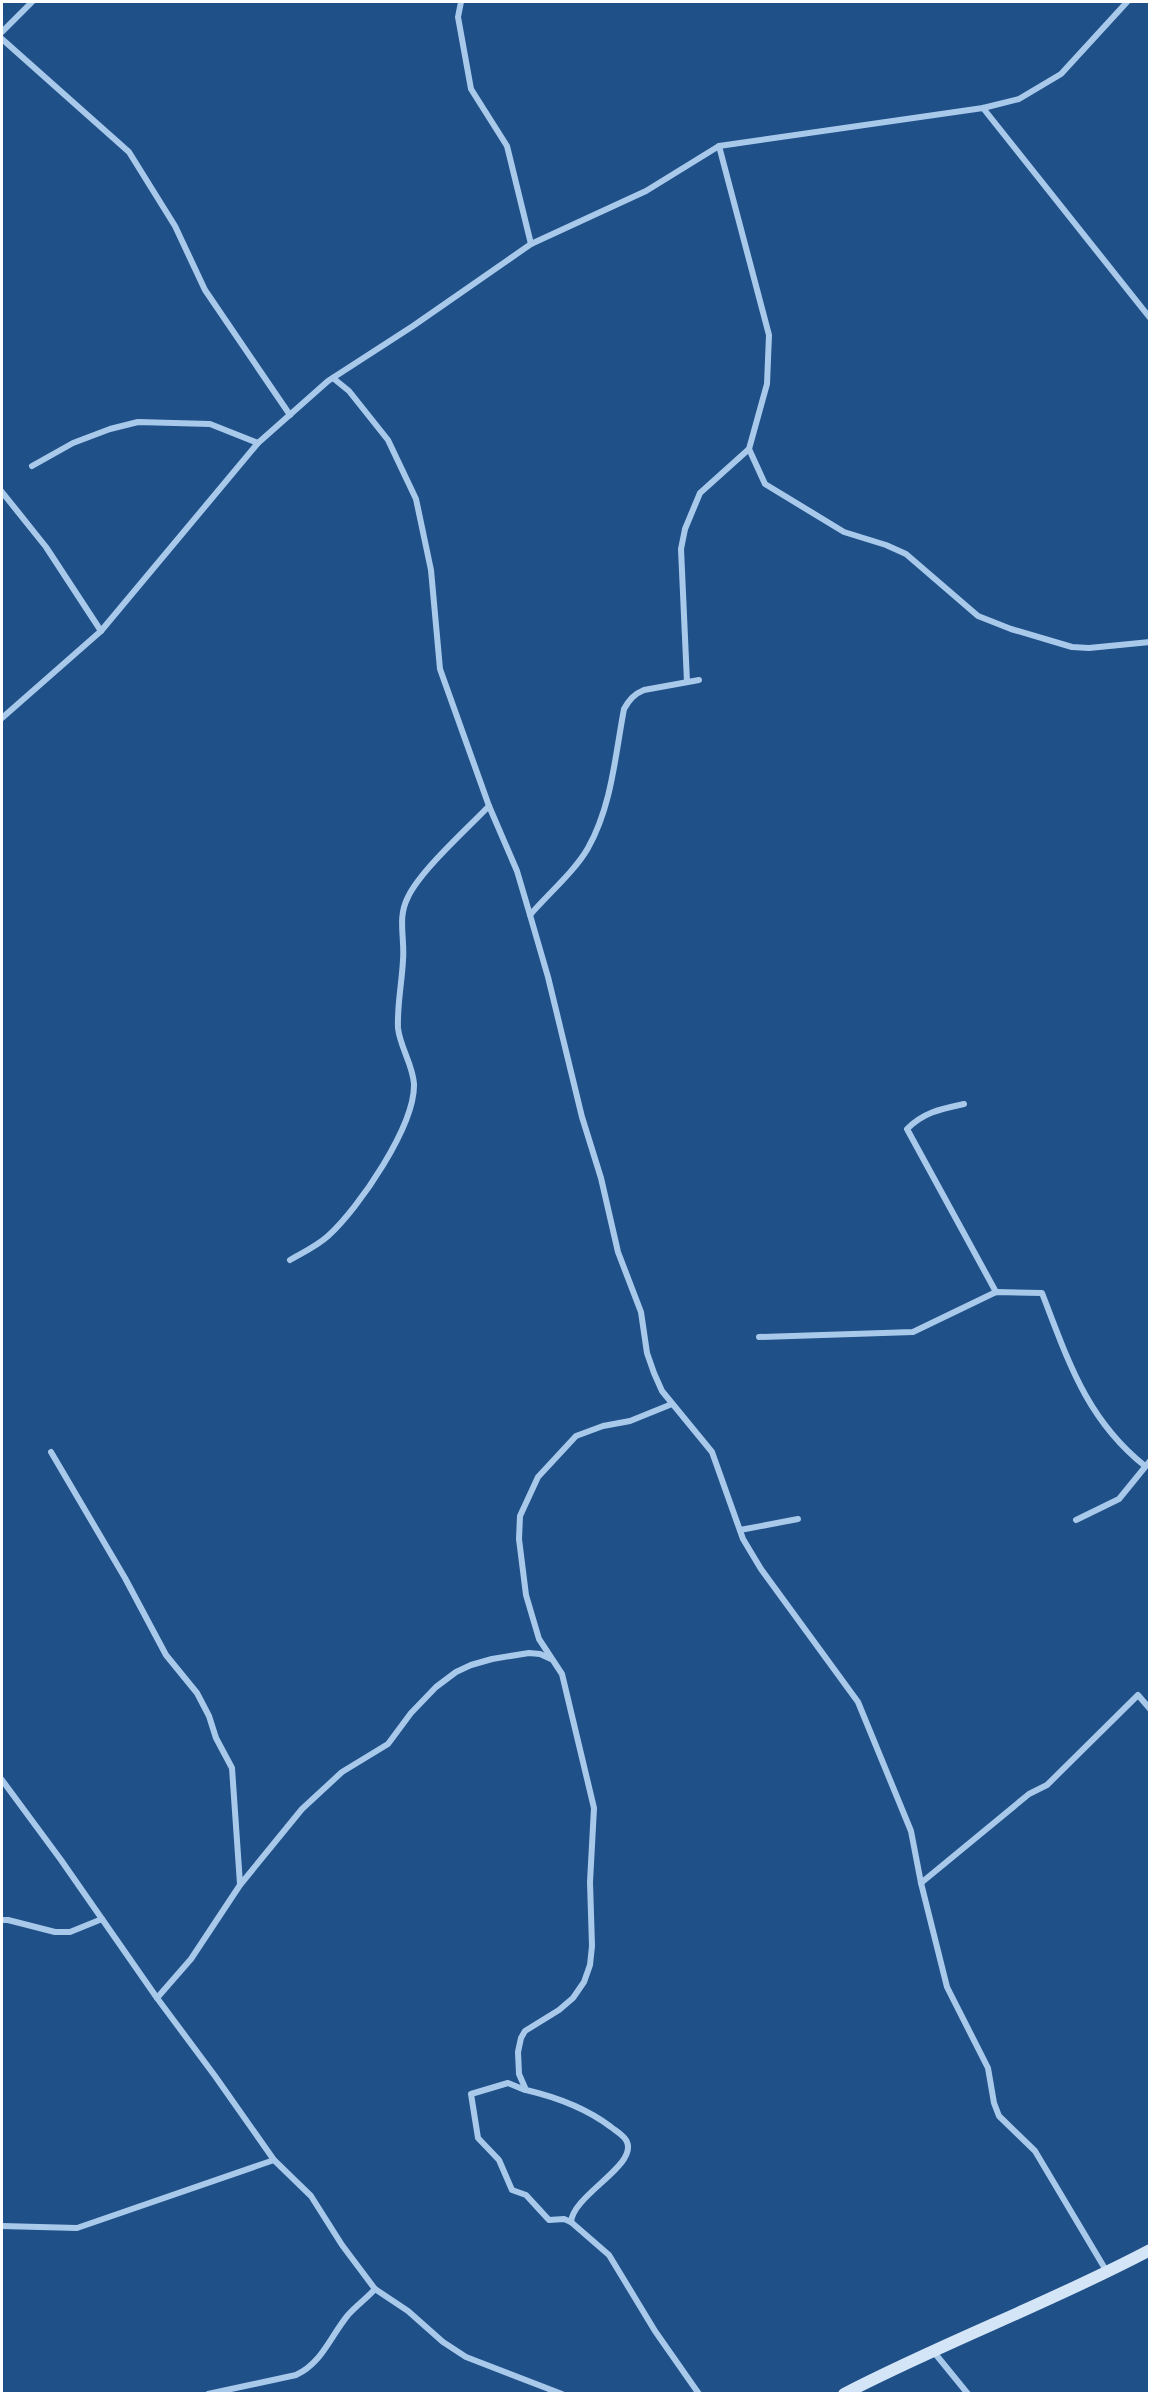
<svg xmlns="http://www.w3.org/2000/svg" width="1151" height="2395" viewBox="0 0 1151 2395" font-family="'Asap Condensed',sans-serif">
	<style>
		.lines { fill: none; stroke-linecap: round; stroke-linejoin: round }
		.street { stroke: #a9c9eb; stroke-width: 6 }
		.secondary { stroke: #d4e5f8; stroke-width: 12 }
	</style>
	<rect width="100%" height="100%" fill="#1f5088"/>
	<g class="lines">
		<g class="street">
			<polyline points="461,2 458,17 471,89 507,146 531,244"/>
			<polyline points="2,32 32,2"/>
			<polyline points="2,39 129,152 175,226 205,290 290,415"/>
			<polyline points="983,108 1150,318"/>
			<polyline points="333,378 349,391 388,440 416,499 431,570 440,669 489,806 517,871 530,915 548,977 582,1117 601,1178 618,1252 641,1312 647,1353 654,1373 662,1391 712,1452 743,1539 761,1569 858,1702 911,1831 921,1883 947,1987 988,2068 994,2103 999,2116 1035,2151 1107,2272"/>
			<polyline points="749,449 765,484 844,532 886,545 906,554 978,616 1011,629 1072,647 1089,648 1150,642"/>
			<polyline points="32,466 73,443 110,429 138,422 210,424 258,443"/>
			<polyline points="2,492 46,547 101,631"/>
			<polyline points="687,682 681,549 685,529 700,493 749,449 767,384 769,335 719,146"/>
			<polyline points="2,718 101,631 258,443 328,381 413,326 531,244 646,191 719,146 983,108 1019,99 1061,74 1127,2"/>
			<path d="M530,915C548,894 575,871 588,848C612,805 615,756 624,709C629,700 634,694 644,690L699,680"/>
			<path d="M964,1104C941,1109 924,1112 907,1129L996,1292"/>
			<path d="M290,1260C302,1253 317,1246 328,1236C359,1208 415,1126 414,1084C413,1065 400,1047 398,1028C397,1005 402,982 403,960C405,938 397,918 408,897C421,870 467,829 489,806"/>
			<path d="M759,1337L913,1332L996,1292L1042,1293C1068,1360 1086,1419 1145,1466"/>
			<polyline points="51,1452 125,1578 166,1655 197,1693 209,1716 216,1738 232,1768 240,1884"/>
			<polyline points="1076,1520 1119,1499 1150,1461"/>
			<polyline points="740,1530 798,1519"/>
			<polyline points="2,1780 61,1860 157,1998 215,2076 274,2160 311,2196 342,2245 375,2289 408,2311 443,2342 466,2357 562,2394"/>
			<polyline points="921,1883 1029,1794 1047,1785 1138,1695 1150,1709"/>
			<polyline points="2,1920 8,1920 55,1932 70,1932 102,1919"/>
			<polyline points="157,1998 191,1959 240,1885 302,1809 342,1772 388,1744 411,1713 436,1687 456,1672 471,1665 492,1659 529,1653 540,1654 551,1659"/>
			<polyline points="525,2090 508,2083 471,2094 478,2138 499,2160 512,2190 526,2195 549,2220 564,2219 571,2222 609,2255 655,2331 699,2394"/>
			<path d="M571,2222C573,2195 637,2166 627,2142C625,2136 616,2131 611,2127C586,2108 556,2097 526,2090L519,2074L518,2052L521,2038L525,2031L559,2010L573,1998L584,1982L590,1965L592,1946L590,1882L594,1808L562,1674L539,1639L526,1595L519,1539L520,1516L538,1477L576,1436L603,1426L630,1421L672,1404"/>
			<polyline points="2,2226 77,2228 274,2160"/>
			<polyline points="933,2351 968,2394"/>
			<path d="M208,2394L296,2375C322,2363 330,2337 348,2315C356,2306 367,2298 375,2289"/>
		</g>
		<path class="secondary" d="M844,2394C944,2342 1050,2303 1150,2250"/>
	</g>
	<rect width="1151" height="2395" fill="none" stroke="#ffffff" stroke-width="6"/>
</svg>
